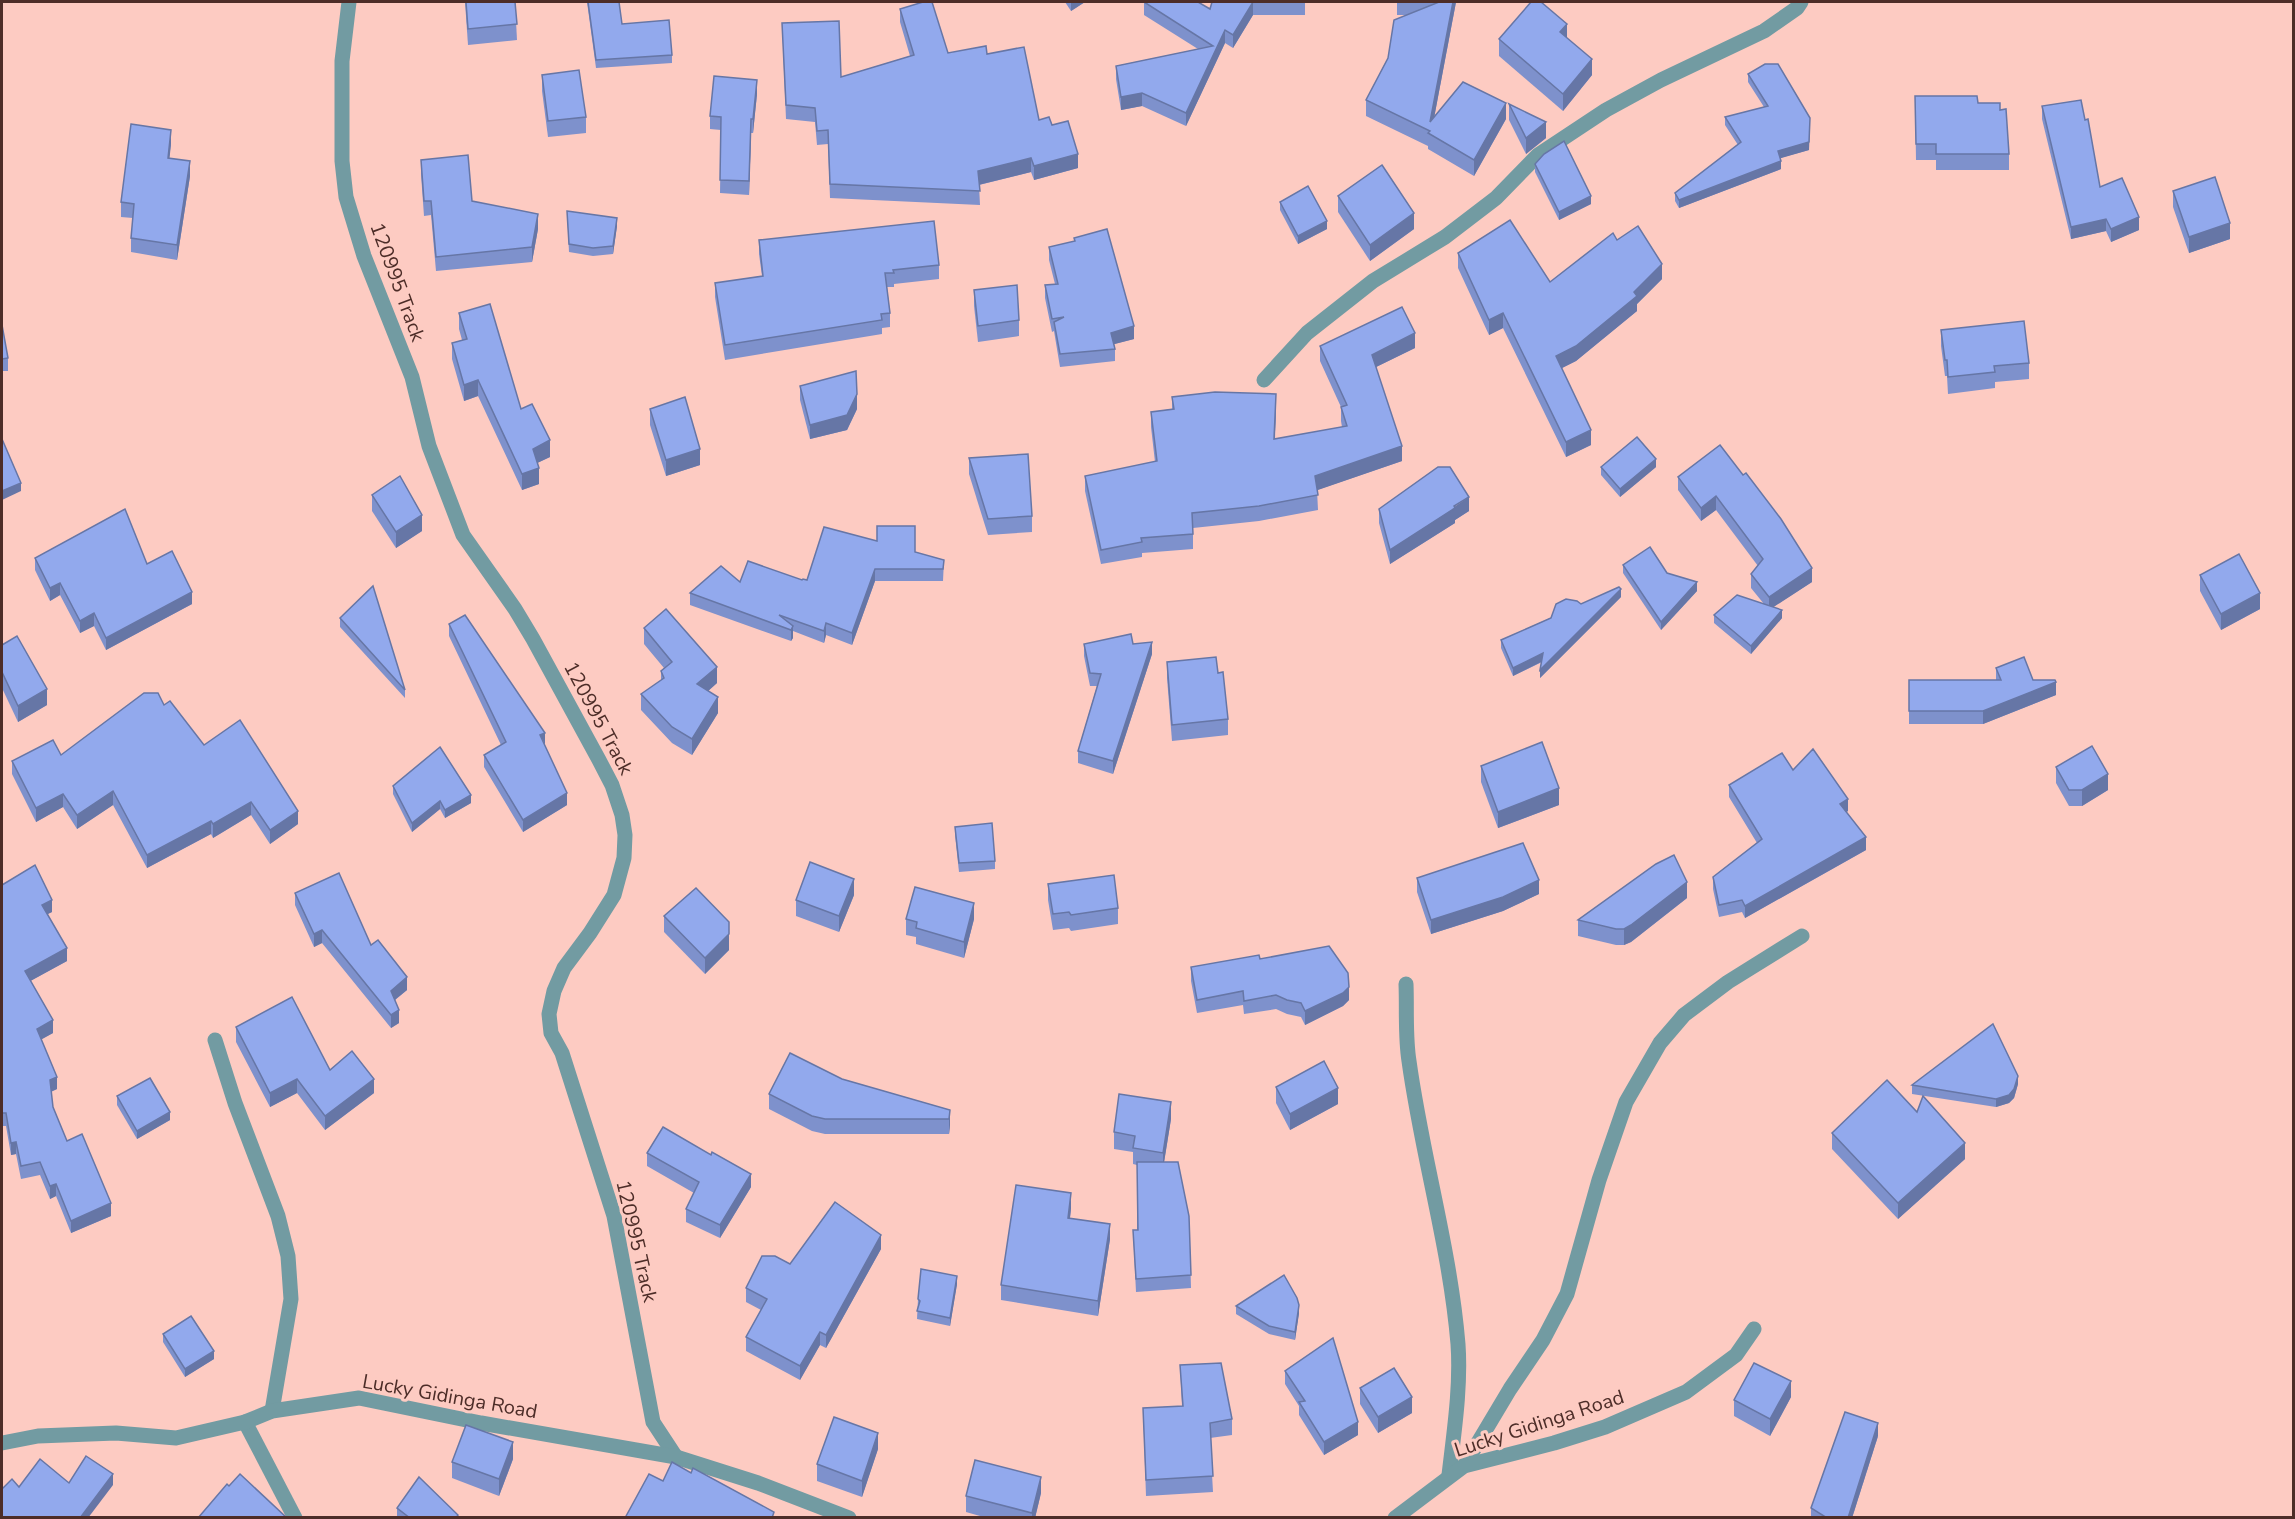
<svg xmlns="http://www.w3.org/2000/svg" width="2295" height="1519" viewBox="0 0 2295 1519" font-family="'Nunito Sans',sans-serif">
	<style>
		.lines { fill: none; stroke-linecap: round; stroke-linejoin: round }
		.minor { stroke: #729ba2; stroke-width: 15 }
		.wall { fill: #7e91cc }
		.shaded-wall { fill: #6676a6 }
		.building { fill: #92a9ed; stroke: #6676a6; stroke-width: 1.5 }
		.labels { text-anchor: middle; stroke-width: 6; stroke-linejoin: round; paint-order: stroke }
		.street-label { font-size: 20px; fill: #4d2d28; stroke: #fdcbc2 }
	</style>
	<rect width="100%" height="100%" fill="#fdcbc2"/>
	<g class="lines">
		<g class="minor">
			<polyline points="349,2 342,61 342,161 346,197 364,256 412,377 429,446 463,535 515,609 533,639 599,760 612,785 622,815 625,835 624,858 614,895 590,933 564,968 554,991 549,1014 551,1033 562,1053 614,1216 653,1422 676,1457"/>
			<polyline points="1264,380 1307,333 1373,281 1445,237 1496,198 1538,155 1606,110 1661,80 1764,31 1797,8 1801,2"/>
			<path d="M1406,984C1407,1009 1405,1036 1409,1061C1422,1156 1450,1248 1458,1344C1461,1387 1454,1432 1449,1475"/>
			<polyline points="215,1040 235,1103 278,1216 288,1256 291,1299 272,1411"/>
			<polyline points="245,1422 295,1518"/>
			<polyline points="2,1443 38,1436 116,1433 176,1438 245,1422 272,1411 359,1398 481,1423 676,1457 758,1483 849,1518"/>
			<polyline points="1464,1466 1510,1389 1543,1340 1567,1294 1599,1180 1626,1102 1660,1043 1684,1015 1728,982 1802,936"/>
			<polyline points="1395,1518 1464,1466 1554,1443 1605,1427 1686,1392 1736,1355 1754,1329"/>
		</g>
	</g>
	<g class="wall">
		<polygon points="465,2 515,2 517,40 468,45"/>
		<polygon points="587,2 619,2 622,24 672,55 672,63 596,68"/>
		<polygon points="1065,2 1085,2 1071,11"/>
		<polygon points="1144,2 1210,9 1212,2 1305,2 1305,15 1253,15 1233,48 1225,43 1186,126 1142,106 1121,110 1116,79 1116,66 1198,49 1144,15"/>
		<polygon points="1397,2 1456,2 1434,118 1506,119 1474,176 1428,149 1428,146 1366,116 1366,100 1388,58 1407,15 1397,15"/>
		<polygon points="900,9 948,53 987,54 1039,120 1052,125 1078,168 1034,180 1031,172 979,185 980,205 830,198 828,144 817,145 815,122 786,119 782,23 841,77 910,56 900,22"/>
		<polygon points="1567,38 1592,75 1563,111 1499,56 1499,39"/>
		<polygon points="1748,74 1809,150 1780,158 1781,169 1679,208 1675,201 1675,193 1738,145 1725,125 1725,117 1764,107 1748,82"/>
		<polygon points="542,75 586,117 586,133 548,137 542,91"/>
		<polygon points="757,94 753,133 751,133 749,195 720,193 721,130 710,129 710,116"/>
		<polygon points="1915,96 1978,103 2000,110 2009,154 2009,170 1936,170 1936,160 1916,160"/>
		<polygon points="1509,104 1546,138 1526,154 1509,120"/>
		<polygon points="2042,106 2085,120 2100,187 2139,230 2111,242 2106,231 2071,239 2042,119"/>
		<polygon points="171,144 169,158 190,176 177,260 131,252 131,238 133,218 121,217 121,202"/>
		<polygon points="421,160 472,201 538,229 532,262 436,271 431,215 424,216 421,174"/>
		<polygon points="1535,164 1591,204 1559,220 1535,172"/>
		<polygon points="2173,191 2230,239 2189,253 2173,207"/>
		<polygon points="1338,196 1414,229 1370,261 1338,212"/>
		<polygon points="1280,202 1327,229 1298,244 1280,210"/>
		<polygon points="567,211 617,226 613,254 593,256 569,252"/>
		<polygon points="1074,238 1134,339 1114,344 1115,349 1115,361 1060,367 1054,331 1052,332 1045,298 1045,285 1055,284 1049,260 1049,247 1074,242"/>
		<polygon points="759,240 939,265 939,279 894,284 894,287 887,287 890,313 890,327 882,328 882,334 725,360 715,297 715,283 762,276 759,254"/>
		<polygon points="1617,240 1662,279 1637,304 1637,311 1576,361 1562,368 1591,445 1566,457 1503,328 1489,335 1458,268 1458,253 1550,282"/>
		<polygon points="974,290 1019,320 1019,336 978,342 974,306"/>
		<polygon points="459,313 521,409 550,457 537,463 539,484 522,490 478,396 464,401 452,359 452,343 462,340 459,329"/>
		<polygon points="2,325 8,358 8,371 2,371"/>
		<polygon points="1941,330 2029,363 2029,379 1995,382 1995,388 1948,394 1947,376 1945,376 1941,346"/>
		<polygon points="1320,346 1415,348 1376,367 1402,461 1317,490 1318,510 1259,521 1193,528 1193,549 1142,553 1142,557 1101,564 1085,491 1085,476 1155,462 1151,427 1151,412 1172,409 1172,397 1276,408 1275,439 1342,427 1341,421 1341,407 1320,361"/>
		<polygon points="800,386 857,409 847,430 810,439 800,400"/>
		<polygon points="650,409 700,465 666,476 650,425"/>
		<polygon points="1720,445 1812,582 1773,607 1782,618 1751,654 1714,623 1714,615 1764,604 1751,588 1751,574 1758,566 1716,510 1701,521 1678,490 1678,477"/>
		<polygon points="969,458 1032,516 1032,532 988,535 969,474"/>
		<polygon points="1601,467 1656,467 1620,497 1601,475"/>
		<polygon points="372,495 422,531 396,548 372,511"/>
		<polygon points="1379,509 1469,511 1455,520 1455,523 1390,564 1379,523"/>
		<polygon points="915,552 944,560 943,581 875,581 852,645 826,635 824,643 793,631 793,638 791,641 690,605 690,593 740,582 807,580"/>
		<polygon points="35,558 147,564 192,604 106,650 94,626 80,633 60,595 50,601 35,570"/>
		<polygon points="1623,565 1667,573 1697,591 1661,630 1623,573"/>
		<polygon points="2200,575 2260,609 2221,630 2200,591"/>
		<polygon points="1621,597 1540,678 1542,662 1513,676 1501,648 1501,640 1581,604"/>
		<polygon points="340,618 405,690 405,698 340,627"/>
		<polygon points="449,624 567,805 523,832 484,767 484,755 501,745 449,636"/>
		<polygon points="644,628 717,683 708,691 718,713 692,755 672,743 641,710 641,694 661,681 661,671 664,668 644,644"/>
		<polygon points="1084,644 1133,644 1152,654 1113,774 1078,763 1078,751 1097,686 1090,686 1084,656"/>
		<polygon points="2,645 47,705 18,722 2,688"/>
		<polygon points="1167,662 1218,673 1228,719 1228,735 1172,741 1167,678"/>
		<polygon points="1996,668 2033,680 2056,695 1983,724 1909,724 1909,680 1996,680"/>
		<polygon points="164,705 204,745 298,824 270,844 251,815 213,838 211,834 147,868 113,805 77,829 63,807 36,822 12,774 12,761 61,755"/>
		<polygon points="1481,766 1559,805 1498,828 1481,782"/>
		<polygon points="2056,767 2108,790 2082,806 2069,806 2056,783"/>
		<polygon points="1793,770 1848,811 1846,812 1866,850 1745,918 1742,912 1719,917 1713,889 1713,877 1757,843 1729,797 1729,785"/>
		<polygon points="393,786 471,803 445,818 440,809 412,832 393,794"/>
		<polygon points="955,827 995,861 995,869 959,872 955,835"/>
		<polygon points="1417,878 1539,894 1503,911 1431,934 1417,892"/>
		<polygon points="1048,884 1118,908 1118,924 1071,931 1069,928 1053,930 1048,900"/>
		<polygon points="2,885 52,912 47,914 67,961 30,981 53,1033 41,1039 57,1089 51,1092 53,1107 67,1141 111,1216 71,1233 56,1196 50,1199 40,1175 21,1179 16,1154 11,1155 6,1126 2,1126"/>
		<polygon points="295,893 371,945 407,990 395,1000 399,1023 391,1028 322,943 314,947 295,905"/>
		<polygon points="854,895 839,932 796,916 796,900"/>
		<polygon points="1687,898 1631,942 1624,945 1616,945 1578,936 1578,920"/>
		<polygon points="664,916 729,950 705,974 664,932"/>
		<polygon points="906,919 974,919 964,958 916,944 916,937 906,935"/>
		<polygon points="1260,959 1349,1000 1343,1006 1305,1025 1301,1017 1287,1014 1276,1009 1244,1014 1243,1005 1197,1013 1191,981 1191,967"/>
		<polygon points="236,1027 330,1070 374,1093 325,1130 297,1093 270,1107 236,1042"/>
		<polygon points="842,1079 950,1110 950,1125 949,1134 825,1134 812,1131 769,1109 769,1094"/>
		<polygon points="2018,1084 2014,1098 2009,1103 1996,1107 1912,1094 1912,1085"/>
		<polygon points="1276,1087 1338,1104 1290,1130 1276,1103"/>
		<polygon points="117,1096 170,1120 137,1139 117,1105"/>
		<polygon points="1171,1119 1164,1162 1189,1216 1191,1288 1136,1292 1133,1230 1137,1230 1137,1165 1133,1164 1133,1152 1114,1149 1114,1132"/>
		<polygon points="1832,1133 1965,1159 1898,1219 1832,1149"/>
		<polygon points="647,1153 751,1187 720,1238 686,1222 686,1209 694,1193 647,1166"/>
		<polygon points="1071,1209 1070,1218 1110,1239 1098,1316 1001,1300 1001,1285"/>
		<polygon points="881,1249 826,1348 820,1345 800,1380 746,1351 746,1337 761,1310 746,1302 746,1288 790,1264"/>
		<polygon points="957,1284 950,1326 917,1319 918,1299"/>
		<polygon points="1236,1306 1299,1313 1295,1340 1269,1334 1236,1314"/>
		<polygon points="163,1334 214,1359 185,1377 163,1342"/>
		<polygon points="1180,1365 1232,1419 1232,1435 1210,1438 1213,1492 1146,1496 1143,1408 1182,1406"/>
		<polygon points="1285,1371 1358,1435 1324,1455 1299,1415 1299,1406 1285,1384"/>
		<polygon points="1360,1388 1412,1413 1378,1433 1360,1404"/>
		<polygon points="1791,1397 1770,1436 1734,1416 1734,1400"/>
		<polygon points="1878,1436 1852,1518 1811,1518 1811,1508"/>
		<polygon points="878,1449 862,1497 817,1481 817,1464"/>
		<polygon points="513,1459 499,1496 452,1478 452,1462"/>
		<polygon points="1041,1493 1035,1518 987,1518 966,1512 966,1496"/>
		<polygon points="397,1508 458,1518 397,1518"/>
	</g>
	<g class="shaded-wall">
		<polygon points="1071,2 1085,2 1071,11"/>
		<polygon points="1253,2 1253,15 1233,48 1233,35"/>
		<polygon points="1453,2 1456,2 1431,134 1430,122"/>
		<polygon points="1567,24 1567,40 1560,32"/>
		<polygon points="1225,30 1225,43 1186,126 1186,113"/>
		<polygon points="1592,59 1592,75 1563,111 1563,94"/>
		<polygon points="757,80 757,94 753,133 753,119"/>
		<polygon points="1142,93 1142,106 1121,110 1121,97"/>
		<polygon points="1506,103 1506,119 1474,176 1474,160"/>
		<polygon points="751,119 751,133 749,195 749,181"/>
		<polygon points="1546,122 1546,138 1526,154 1526,138"/>
		<polygon points="1810,126 1809,150 1778,159 1778,151"/>
		<polygon points="171,130 171,144 168,173 168,158"/>
		<polygon points="1078,154 1078,168 1034,180 1034,166"/>
		<polygon points="1031,158 1031,172 978,185 978,171"/>
		<polygon points="190,161 190,176 177,260 177,245"/>
		<polygon points="1781,161 1781,169 1679,208 1679,200"/>
		<polygon points="1591,196 1591,204 1559,220 1559,212"/>
		<polygon points="1414,213 1414,229 1370,261 1370,245"/>
		<polygon points="538,214 538,229 532,262 532,247"/>
		<polygon points="2139,217 2139,230 2111,242 2111,229"/>
		<polygon points="617,218 617,226 613,254 613,246"/>
		<polygon points="2106,219 2106,231 2071,239 2071,227"/>
		<polygon points="1327,221 1327,229 1298,244 1298,236"/>
		<polygon points="2230,223 2230,239 2189,253 2189,237"/>
		<polygon points="1662,264 1662,279 1637,304 1637,311 1576,361 1556,371 1556,356 1634,292"/>
		<polygon points="1503,313 1503,328 1489,335 1489,320"/>
		<polygon points="1134,326 1134,339 1111,345 1111,333"/>
		<polygon points="1415,333 1415,348 1372,369 1372,355"/>
		<polygon points="478,380 478,396 464,401 464,385"/>
		<polygon points="857,394 857,409 847,430 810,439 810,425"/>
		<polygon points="1276,394 1276,408 1274,454 1274,439"/>
		<polygon points="1591,430 1591,445 1566,457 1566,442"/>
		<polygon points="550,440 550,457 533,465 533,449"/>
		<polygon points="1402,446 1402,461 1315,491 1315,476"/>
		<polygon points="700,449 700,465 666,476 666,460"/>
		<polygon points="1656,459 1656,467 1620,497 1620,489"/>
		<polygon points="539,468 539,484 522,490 522,474"/>
		<polygon points="21,483 21,491 2,500 2,491"/>
		<polygon points="1716,496 1716,510 1701,521 1701,508"/>
		<polygon points="1469,497 1469,511 1455,520 1455,523 1390,564 1390,550"/>
		<polygon points="422,515 422,531 396,548 396,532"/>
		<polygon points="1812,568 1812,582 1769,610 1769,597"/>
		<polygon points="875,569 875,581 852,645 852,633"/>
		<polygon points="1697,582 1697,591 1661,630 1661,622"/>
		<polygon points="60,583 60,595 50,601 50,588"/>
		<polygon points="1621,589 1621,597 1540,678 1540,670"/>
		<polygon points="192,592 192,604 106,650 106,638"/>
		<polygon points="2260,593 2260,609 2221,630 2221,614"/>
		<polygon points="1782,610 1782,618 1751,654 1751,646"/>
		<polygon points="94,613 94,626 80,633 80,621"/>
		<polygon points="826,623 826,635 824,643 824,631"/>
		<polygon points="793,626 793,638 791,641 791,630"/>
		<polygon points="1152,642 1152,654 1113,774 1113,761"/>
		<polygon points="1543,653 1543,661 1513,676 1513,668"/>
		<polygon points="717,667 717,683 697,701 697,684"/>
		<polygon points="2056,682 2056,695 1983,724 1983,711"/>
		<polygon points="47,689 47,705 18,722 18,706"/>
		<polygon points="718,697 718,713 692,755 692,739"/>
		<polygon points="545,733 545,745 540,735"/>
		<polygon points="2108,774 2108,790 2082,806 2082,790"/>
		<polygon points="1559,788 1559,805 1498,828 1498,812"/>
		<polygon points="113,791 113,805 77,829 77,815"/>
		<polygon points="567,793 567,805 523,832 523,820"/>
		<polygon points="63,794 63,807 36,822 36,808"/>
		<polygon points="471,795 471,803 445,818 445,810"/>
		<polygon points="1848,799 1848,811 1840,816 1840,804"/>
		<polygon points="440,801 440,809 412,832 412,823"/>
		<polygon points="251,802 251,815 213,838 213,824"/>
		<polygon points="298,811 298,824 270,844 270,830"/>
		<polygon points="211,821 211,834 147,868 147,855"/>
		<polygon points="1866,837 1866,850 1745,918 1745,906"/>
		<polygon points="854,879 854,895 839,932 839,916"/>
		<polygon points="1539,880 1539,894 1503,911 1431,934 1431,920"/>
		<polygon points="1687,882 1687,898 1631,942 1624,945 1624,929"/>
		<polygon points="52,900 52,912 42,917 42,905"/>
		<polygon points="974,903 974,919 964,958 964,942"/>
		<polygon points="322,930 322,943 314,947 314,934"/>
		<polygon points="729,934 729,950 705,974 705,958"/>
		<polygon points="67,948 67,961 25,984 25,971"/>
		<polygon points="407,977 407,990 391,1003 391,991"/>
		<polygon points="1349,987 1349,1000 1343,1006 1305,1025 1305,1011"/>
		<polygon points="399,1010 399,1023 391,1028 391,1015"/>
		<polygon points="53,1020 53,1033 37,1042 37,1029"/>
		<polygon points="2018,1076 2018,1084 2014,1098 2009,1103 1996,1107 1996,1099"/>
		<polygon points="57,1077 57,1089 50,1092 50,1080"/>
		<polygon points="297,1079 297,1093 270,1107 270,1093"/>
		<polygon points="374,1079 374,1093 325,1130 325,1116"/>
		<polygon points="1338,1088 1338,1104 1290,1130 1290,1114"/>
		<polygon points="1171,1102 1171,1119 1163,1169 1163,1153"/>
		<polygon points="950,1110 950,1125 949,1134 949,1119"/>
		<polygon points="170,1112 170,1120 137,1139 137,1131"/>
		<polygon points="16,1142 16,1154 11,1155 11,1143"/>
		<polygon points="1965,1143 1965,1159 1898,1219 1898,1203"/>
		<polygon points="751,1174 751,1187 720,1238 720,1225"/>
		<polygon points="56,1184 56,1196 50,1199 50,1186"/>
		<polygon points="1071,1193 1071,1209 1068,1233 1068,1218"/>
		<polygon points="111,1203 111,1216 71,1233 71,1221"/>
		<polygon points="1110,1224 1110,1239 1098,1316 1098,1301"/>
		<polygon points="881,1235 881,1249 826,1348 826,1335"/>
		<polygon points="957,1276 957,1284 950,1326 950,1318"/>
		<polygon points="1299,1305 1299,1313 1295,1340 1295,1332"/>
		<polygon points="820,1332 820,1345 800,1380 800,1366"/>
		<polygon points="214,1351 214,1359 185,1377 185,1369"/>
		<polygon points="1791,1381 1791,1397 1770,1436 1770,1419"/>
		<polygon points="1412,1397 1412,1413 1378,1433 1378,1417"/>
		<polygon points="1358,1422 1358,1435 1324,1455 1324,1442"/>
		<polygon points="1878,1423 1878,1436 1852,1518 1848,1518"/>
		<polygon points="878,1433 878,1449 862,1497 862,1481"/>
		<polygon points="513,1442 513,1459 499,1496 499,1479"/>
		<polygon points="113,1474 113,1485 88,1518 80,1518"/>
		<polygon points="1041,1477 1041,1493 1035,1518 1032,1518 1032,1513"/>
	</g>
	<g class="building">
		<polygon points="466,2 515,2 517,24 468,29"/>
		<polygon points="588,2 619,2 622,24 669,20 672,55 596,60"/>
		<polygon points="923,2 932,2 948,53 986,46 987,54 1024,47 1039,120 1049,117 1052,125 1068,121 1078,154 1034,166 1031,158 978,171 980,191 830,184 828,130 817,131 815,108 786,105 782,23 839,21 841,77 914,55 900,9"/>
		<polygon points="1144,2 1198,2 1210,9 1212,2 1305,2 1253,2 1233,35 1225,30 1186,113 1142,93 1121,97 1116,66 1213,46"/>
		<polygon points="1439,2 1453,2 1430,122 1463,82 1506,103 1474,160 1428,133 1430,131 1366,100 1388,58 1394,20"/>
		<polygon points="1531,2 1541,2 1567,24 1560,32 1592,59 1563,94 1499,39"/>
		<polygon points="1765,64 1778,64 1810,118 1809,142 1778,151 1781,161 1679,200 1675,193 1741,142 1725,117 1768,106 1748,74"/>
		<polygon points="579,70 586,117 548,121 542,75"/>
		<polygon points="714,76 757,80 753,119 751,119 749,181 720,180 721,117 710,116"/>
		<polygon points="1915,96 1977,96 1978,103 2000,103 2000,110 2006,109 2009,154 1936,154 1936,144 1916,144"/>
		<polygon points="2081,100 2085,120 2088,119 2100,187 2122,178 2139,217 2111,229 2106,219 2071,227 2042,106"/>
		<polygon points="1509,104 1546,122 1526,138"/>
		<polygon points="131,124 171,130 168,158 190,161 177,245 131,238 134,204 121,202"/>
		<polygon points="1564,141 1591,196 1559,212 1535,164 1544,154"/>
		<polygon points="468,155 472,201 538,214 532,247 436,257 431,201 424,201 421,160"/>
		<polygon points="1382,165 1414,213 1370,245 1338,196"/>
		<polygon points="2215,177 2230,223 2189,237 2173,191"/>
		<polygon points="1308,186 1327,221 1298,236 1280,202"/>
		<polygon points="567,211 617,218 613,246 593,248 569,244"/>
		<polygon points="1510,220 1550,282 1613,233 1617,240 1638,226 1662,264 1634,292 1637,296 1576,346 1556,356 1591,430 1566,442 1503,313 1489,320 1458,253"/>
		<polygon points="934,221 939,265 893,270 894,273 885,273 890,313 881,314 882,320 725,345 715,283 763,276 759,240"/>
		<polygon points="1107,229 1134,326 1111,333 1115,349 1060,354 1054,322 1064,317 1052,319 1045,285 1058,284 1049,247 1075,241 1074,238"/>
		<polygon points="1017,285 1019,320 978,326 974,290"/>
		<polygon points="490,304 521,409 532,404 550,440 533,449 539,468 522,474 478,380 464,385 452,343 467,339 459,313"/>
		<polygon points="1402,307 1415,333 1372,355 1402,446 1315,476 1318,495 1259,506 1192,513 1193,534 1141,538 1142,542 1101,550 1085,476 1157,461 1151,412 1174,409 1172,397 1215,392 1276,394 1274,439 1347,426 1341,407 1347,405 1320,346"/>
		<polygon points="2024,321 2029,363 1994,366 1995,372 1948,377 1947,360 1945,360 1941,330"/>
		<polygon points="2,325 8,358 2,359"/>
		<polygon points="856,371 857,394 847,415 810,425 800,386"/>
		<polygon points="685,397 700,449 666,460 650,409"/>
		<polygon points="1637,437 1656,459 1620,489 1601,467"/>
		<polygon points="2,439 21,483 2,491"/>
		<polygon points="1720,445 1743,475 1746,473 1781,519 1812,568 1769,597 1751,574 1763,559 1716,496 1701,508 1678,477"/>
		<polygon points="1028,454 1032,516 988,519 969,458"/>
		<polygon points="1438,467 1450,467 1469,497 1454,506 1455,508 1390,550 1379,509"/>
		<polygon points="400,476 422,515 396,532 372,495"/>
		<polygon points="125,509 147,564 172,551 192,592 106,638 94,613 80,621 60,583 50,588 35,558"/>
		<polygon points="877,526 915,526 915,552 944,560 943,569 875,569 852,633 826,623 824,631 779,615 793,626 791,630 690,593 721,566 740,582 748,561 802,580 803,579 807,580 824,527 877,541"/>
		<polygon points="1650,547 1667,573 1697,582 1661,622 1623,565"/>
		<polygon points="2239,554 2260,593 2221,614 2200,575"/>
		<polygon points="373,586 405,690 340,618"/>
		<polygon points="1619,587 1621,589 1540,670 1543,653 1513,668 1501,640 1551,618 1556,604 1566,599 1577,601 1581,604"/>
		<polygon points="1737,595 1782,610 1751,646 1714,615"/>
		<polygon points="666,609 717,667 697,684 718,697 692,739 672,727 641,694 664,678 661,671 672,662 644,628"/>
		<polygon points="465,615 545,733 540,735 567,793 523,820 484,755 506,742 449,624"/>
		<polygon points="1131,634 1133,644 1152,642 1113,761 1078,751 1101,674 1090,673 1084,644"/>
		<polygon points="17,636 47,689 18,706 2,672 2,645"/>
		<polygon points="1216,657 1218,673 1223,672 1228,719 1172,725 1167,662"/>
		<polygon points="2024,657 2033,680 2055,680 2056,682 1983,711 1909,711 1909,680 2001,680 1996,668"/>
		<polygon points="144,693 158,693 164,705 170,701 204,745 240,720 298,811 270,830 251,802 213,824 211,821 147,855 113,791 77,815 63,794 36,808 12,761 53,740 61,755"/>
		<polygon points="1542,742 1559,788 1498,812 1481,766"/>
		<polygon points="2092,746 2108,774 2082,790 2069,790 2056,767"/>
		<polygon points="440,747 471,795 445,810 440,801 412,823 393,786"/>
		<polygon points="1813,749 1848,799 1840,804 1866,837 1745,906 1742,900 1719,905 1713,877 1762,839 1729,785 1782,753 1793,770"/>
		<polygon points="992,823 995,861 959,863 955,827"/>
		<polygon points="1523,843 1539,880 1503,897 1431,920 1417,878"/>
		<polygon points="1674,855 1687,882 1631,925 1624,929 1616,929 1578,920 1656,864"/>
		<polygon points="810,862 854,879 839,916 796,900"/>
		<polygon points="35,865 52,900 42,905 67,948 25,971 53,1020 37,1029 57,1077 50,1080 53,1107 67,1141 82,1134 111,1203 71,1221 56,1184 50,1186 40,1162 21,1166 16,1142 11,1143 6,1113 2,1113 2,885"/>
		<polygon points="339,873 371,945 378,940 407,977 391,991 399,1010 391,1015 322,930 314,934 295,893"/>
		<polygon points="1114,875 1118,908 1071,915 1069,912 1053,914 1048,884"/>
		<polygon points="915,887 974,903 964,942 916,928 917,922 906,919"/>
		<polygon points="696,888 729,922 729,934 705,958 664,916"/>
		<polygon points="1329,946 1348,973 1349,987 1343,993 1305,1011 1301,1003 1287,1000 1276,995 1244,1001 1243,991 1197,1000 1191,967 1259,955 1260,959"/>
		<polygon points="292,997 330,1070 352,1051 374,1079 325,1116 297,1079 270,1093 236,1027"/>
		<polygon points="1993,1024 2018,1076 2014,1089 2009,1095 1996,1099 1912,1085"/>
		<polygon points="790,1053 842,1079 950,1110 949,1119 825,1119 812,1116 769,1094"/>
		<polygon points="1324,1061 1338,1088 1290,1114 1276,1087"/>
		<polygon points="150,1078 170,1112 137,1131 117,1096"/>
		<polygon points="1887,1080 1917,1112 1923,1096 1965,1143 1898,1203 1832,1133"/>
		<polygon points="1119,1094 1171,1102 1163,1153 1133,1148 1135,1136 1114,1132"/>
		<polygon points="663,1127 711,1155 712,1152 751,1174 720,1225 686,1209 699,1182 647,1153"/>
		<polygon points="1137,1162 1178,1162 1189,1216 1191,1275 1136,1279 1133,1230 1138,1230"/>
		<polygon points="1016,1185 1071,1193 1068,1218 1110,1224 1098,1301 1001,1285"/>
		<polygon points="835,1202 881,1235 826,1335 820,1332 800,1366 746,1337 767,1299 746,1288 762,1256 775,1256 790,1264"/>
		<polygon points="921,1269 957,1276 950,1318 917,1311 920,1301 918,1299"/>
		<polygon points="1284,1275 1297,1298 1299,1305 1295,1332 1269,1326 1236,1306"/>
		<polygon points="191,1316 214,1351 185,1369 163,1334"/>
		<polygon points="1333,1338 1358,1422 1324,1442 1299,1402 1305,1401 1285,1371"/>
		<polygon points="1221,1363 1232,1419 1210,1423 1213,1476 1146,1480 1143,1408 1183,1406 1180,1365"/>
		<polygon points="1754,1363 1791,1381 1770,1419 1734,1400"/>
		<polygon points="1394,1368 1412,1397 1378,1417 1360,1388"/>
		<polygon points="1845,1412 1878,1423 1848,1518 1827,1518 1811,1508"/>
		<polygon points="834,1417 878,1433 862,1481 817,1464"/>
		<polygon points="466,1425 513,1442 499,1479 452,1462"/>
		<polygon points="86,1456 113,1474 80,1518 2,1518 2,1489 12,1479 19,1487 40,1459 69,1483"/>
		<polygon points="975,1460 1041,1477 1032,1513 966,1496"/>
		<polygon points="672,1462 691,1473 693,1468 774,1512 772,1518 625,1518 649,1474 663,1481"/>
		<polygon points="240,1474 287,1518 198,1518 227,1484 229,1486"/>
		<polygon points="419,1477 458,1515 456,1518 410,1518 397,1508"/>
	</g>
	<g class="labels">
		<g class="street-label">
			<text transform="translate(398 282) rotate(70)" y="7">120995 Track</text>
			<text transform="translate(599 718) rotate(62)" y="7">120995 Track</text>
			<text transform="translate(637 1241) rotate(77)" y="7">120995 Track</text>
			<text transform="translate(450 1396) rotate(10)" y="7">Lucky Gidinga Road</text>
			<text transform="translate(1539 1423) rotate(-18)" y="7">Lucky Gidinga Road</text>
		</g>
	</g>
	<rect width="2295" height="1519" fill="none" stroke="#4d2d28" stroke-width="6"/>
</svg>
